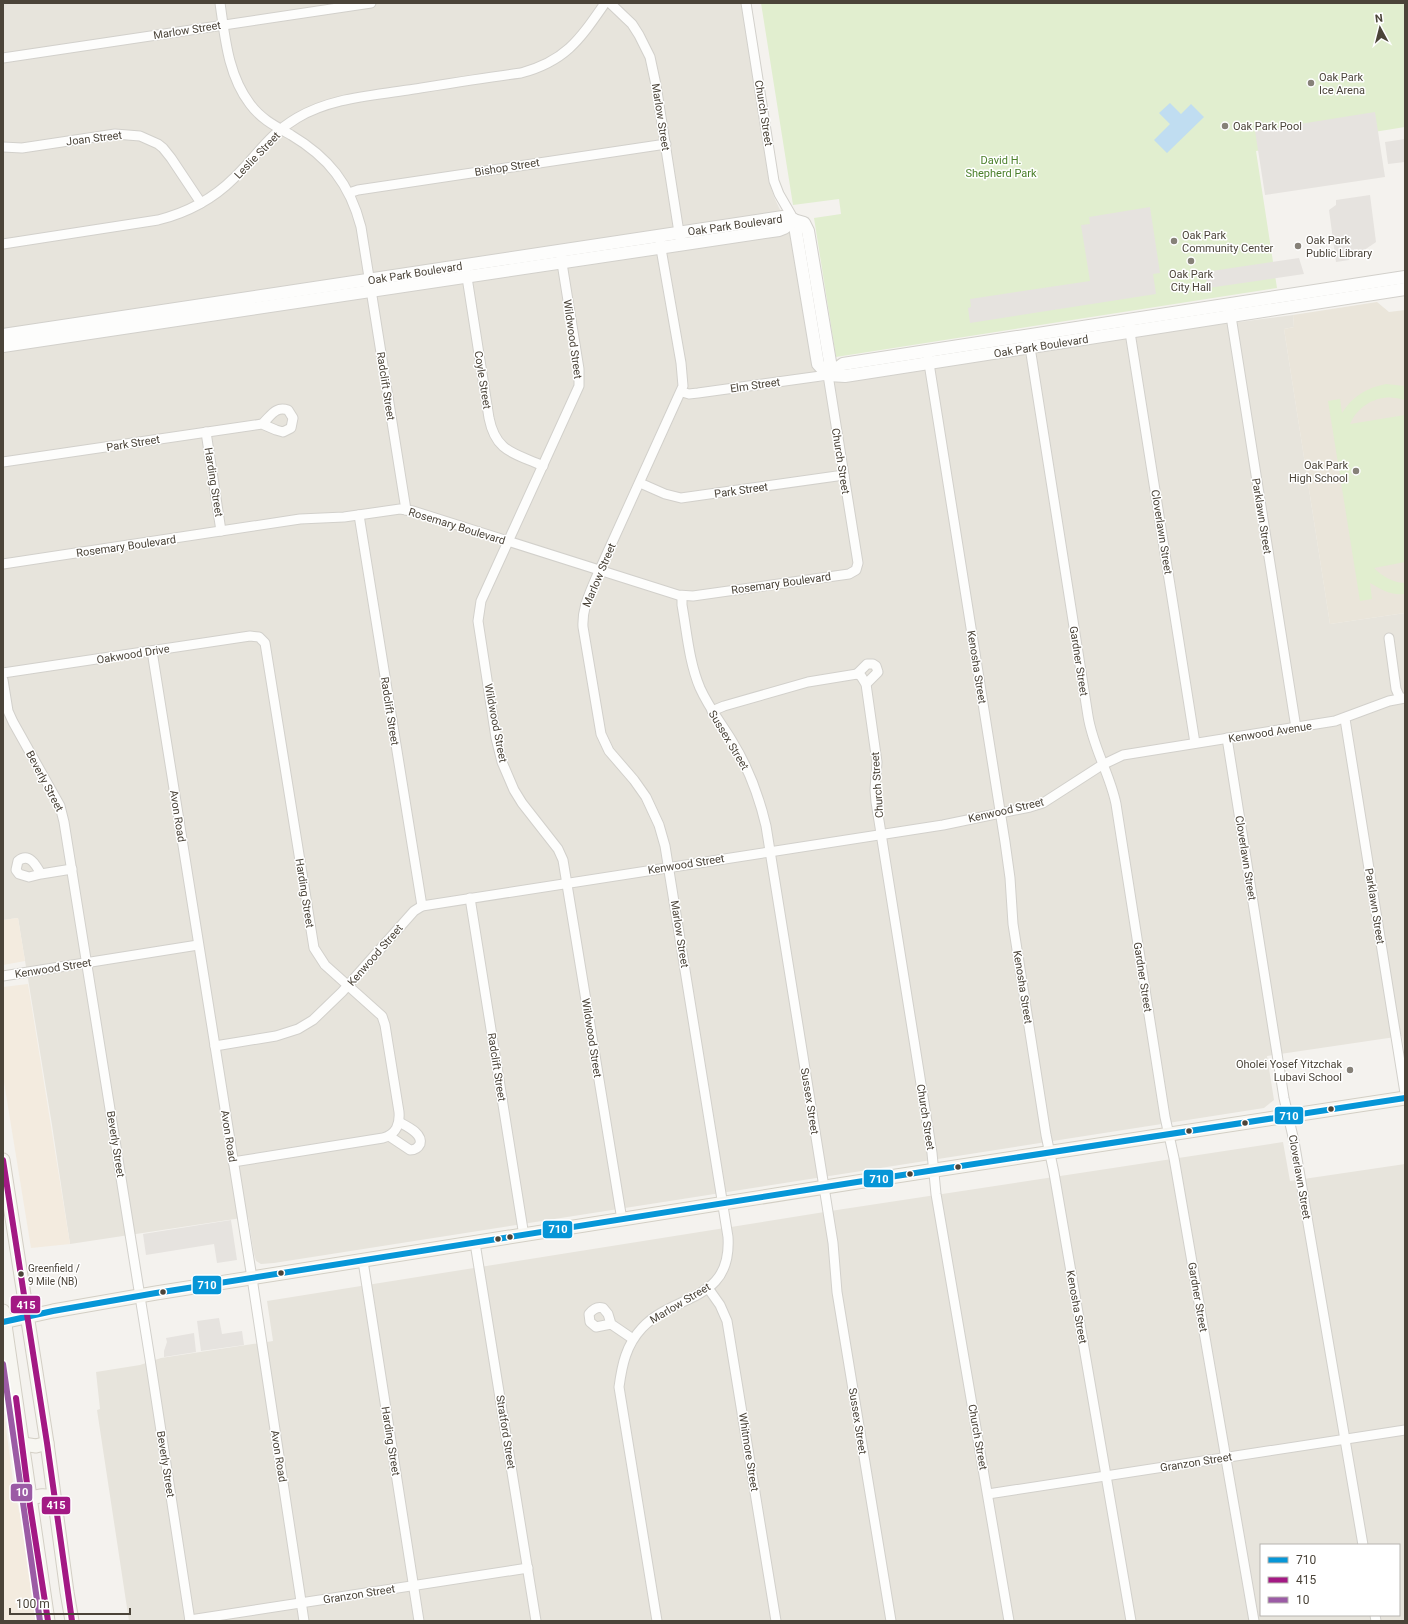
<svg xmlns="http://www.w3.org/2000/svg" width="1408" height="1624" viewBox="0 0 1408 1624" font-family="Roboto,sans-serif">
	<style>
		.residential { fill: #e7e4dc; fill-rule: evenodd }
		.commercial { fill: #f3ebdf }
		.education { fill: #eae5da }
		.green { fill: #e1eecf }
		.parking { fill: #e6e3df }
		.water { fill: #c0ddf1 }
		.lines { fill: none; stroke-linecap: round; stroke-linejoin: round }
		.minor-casing { stroke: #d2d0cb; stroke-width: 11 }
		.tertiary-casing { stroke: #d2d0cb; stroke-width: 14 }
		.secondary-casing { stroke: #d3cfc5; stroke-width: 15 }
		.minor { stroke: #fdfdfc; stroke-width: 9 }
		.tertiary { stroke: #fdfdfc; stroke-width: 12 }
		.secondary { stroke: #f7f6f1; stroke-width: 13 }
		.bus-1-casing { stroke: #fff; stroke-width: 9 }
		.bus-2-casing { stroke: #fff; stroke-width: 9 }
		.bus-3-casing { stroke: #fff; stroke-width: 9 }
		.bus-1 { stroke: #0696d7; stroke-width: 6 }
		.bus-2 { stroke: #a31984; stroke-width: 6 }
		.bus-3 { stroke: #9b5ba5; stroke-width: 6 }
		.poi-dot { fill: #868178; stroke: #fff; stroke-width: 1.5 }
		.bus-dot { fill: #4b4439; stroke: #fff; stroke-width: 1.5 }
		.labels { text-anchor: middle; stroke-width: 3; stroke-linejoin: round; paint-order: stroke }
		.bus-label { font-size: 10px; fill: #4b4439; stroke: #fff; text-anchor: start }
		.street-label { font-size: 11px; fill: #4b4439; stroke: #fff }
		.poi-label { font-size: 11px; fill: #4b4439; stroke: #fff; text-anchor: start }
		.park-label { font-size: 11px; fill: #4a7f2a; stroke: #fff }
		.line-badge { stroke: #fff; stroke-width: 1.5 }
		.badge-label { font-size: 11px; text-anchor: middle; font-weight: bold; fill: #fff }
	</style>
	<rect width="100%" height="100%" fill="#f4f2ee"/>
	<g class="residential">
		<polygon points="3,3 741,3 769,182 774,197 794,239 818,382 854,378 1108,339 1293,315 1294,327 1284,329 1330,624 1405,613 1405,1055 1402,1036 1267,1056 1274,1100 1264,1108 274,1263 261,1264 256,1261 254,1254 248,1217 70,1244 52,1125 18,918 3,920"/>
		<path d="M1283,1142L1290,1181L1405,1164V1621H129L97,1410L100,1409L96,1372L140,1365L161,1358L273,1341L267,1301L837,1210ZM1261,1545H1399V1615H1261Z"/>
	</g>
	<g class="commercial">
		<polygon points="18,918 25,961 3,965 3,920"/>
		<polygon points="28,984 70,1244 31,1248 3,1076 3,987"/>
		<polygon points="3,1404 14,1489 21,1519 37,1621 3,1621"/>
	</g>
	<polygon class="education" points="1377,302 1389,312 1405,310 1405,613 1330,624 1284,329 1294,327 1293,315"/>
	<g class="green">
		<polygon points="761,3 1405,3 1405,127 1256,151 1277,288 836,357 814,218 841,214 839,199 793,205"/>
		<path d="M1386,384L1405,386V400C1382,392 1359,403 1350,424L1405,415V562L1374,568C1382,576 1393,583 1405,583V594C1391,596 1381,589 1370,583L1372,599L1360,601L1328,401L1340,399L1342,413C1353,396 1366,388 1386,384Z"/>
	</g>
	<g class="parking">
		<polygon points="1375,112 1385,177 1265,195 1255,131"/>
		<polygon points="1405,139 1405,162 1388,164 1385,142"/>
		<polygon points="1370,195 1376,242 1363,251 1356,249 1355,252 1350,251 1349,260 1336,262 1329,210 1336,205 1336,200"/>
		<polygon points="1150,207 1160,273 1153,274 1156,294 970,323 968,308 971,307 970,299 1090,281 1081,225 1090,224 1089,217"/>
		<polygon points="1299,258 1304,274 1208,288 1205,272"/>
		<polygon points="231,1220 237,1260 217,1263 214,1244 146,1255 143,1234"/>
		<polygon points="219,1318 222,1334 242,1331 244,1345 201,1351 197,1321"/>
		<polygon points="194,1333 196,1352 164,1357 164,1351 167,1342 166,1338"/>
	</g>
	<polygon class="water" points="1170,103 1181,114 1191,104 1204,117 1167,153 1154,140 1170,124 1159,113"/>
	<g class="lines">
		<defs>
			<g id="minor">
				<path d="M220,3C225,38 228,75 250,104C261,119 275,126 291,135C328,157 350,184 361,227L406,510"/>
				<polyline points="610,3 632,24 639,35 650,57 656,85 680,239"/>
				<polyline points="746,3 774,181 779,194 794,220"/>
				<polyline points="3,58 371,3"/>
				<polyline points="3,147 22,148 115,134 140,136 158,144 163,148 171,158 201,203"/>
				<polyline points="349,193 358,190 666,144"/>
				<path d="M3,244L158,220C186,213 213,199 234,178C257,156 268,135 297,118C331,98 370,96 408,90C446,84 483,78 521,73C566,61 580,39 605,3"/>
				<polyline points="561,257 579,369 579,386 481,601 478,621 496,738 502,762 514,790 522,803 558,849 563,860 622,1220"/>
				<path d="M466,271L489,418C496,453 515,453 543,466"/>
				<polyline points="1230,310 1296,728"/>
				<polyline points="1129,326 1195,743"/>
				<path d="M1029,341L1088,716C1093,748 1110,774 1116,804L1165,1117L1174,1158L1254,1621"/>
				<polyline points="928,357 1005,842 1010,878 1013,924 1046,1135 1054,1173 1131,1621"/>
				<polyline points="206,432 221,531"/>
				<path d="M3,462L262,424L276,430L283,432L291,428L293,418L288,410C275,406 271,416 262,424"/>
				<polyline points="640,483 665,494 681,498 844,475"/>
				<polyline points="359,515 422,906"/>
				<polyline points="3,564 300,519 344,517 400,509 413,511 678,595 693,596 849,574 856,570 858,563 828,375 698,393 689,394 682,392"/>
				<path d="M682,596V605C687,633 689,662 700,688C709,708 721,723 732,741C748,767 759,796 766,826L833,1243L837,1292L891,1621"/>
				<polyline points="1389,638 1396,689 1400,698"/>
				<polyline points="152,651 252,1278 304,1621"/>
				<path d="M3,673L250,636L259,637L265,643L314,948L325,965L382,1016L385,1025L399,1112C400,1125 396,1134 383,1138L233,1162"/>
				<polyline points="857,674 867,664 873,664 876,666 878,672 866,684"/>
				<polyline points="3,680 8,711 13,722 60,806 64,822 150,1359 190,1621"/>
				<polyline points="712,711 724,706 808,682 857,674 861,676 866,684 877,762 875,790 876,802 932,1153 936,1194 1009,1621"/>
				<polyline points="1345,719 1405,1093"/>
				<polyline points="1227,738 1284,1098 1294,1141 1363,1545"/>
				<path d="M41,874L29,877L19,874L16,870L18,861C29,852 36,865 41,874L72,869"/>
				<polyline points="470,898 524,1236"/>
				<polyline points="3,976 198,945"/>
				<polyline points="215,1046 276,1036 298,1029 313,1020 342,992 414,911 422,906 943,825 1030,807 1043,803 1102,765 1123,755 1335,721 1389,701 1405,698"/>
				<path d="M389,1136L410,1150C414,1150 418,1148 420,1144C423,1133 406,1126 399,1122"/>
				<polyline points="475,1243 536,1621"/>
				<polyline points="363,1261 419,1621"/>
				<polyline points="708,1288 720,1305 727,1321 776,1621"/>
				<path d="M611,1324L596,1327L590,1322L589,1314C593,1309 597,1306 603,1308L608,1314L611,1324L633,1339"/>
				<polyline points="988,1494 1405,1430"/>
				<polyline points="1375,1615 1376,1621"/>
				<polyline points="190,1620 528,1568"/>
				<path d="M657,1621L619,1387C622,1365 626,1345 642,1328C674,1293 732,1303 728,1237L665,846L659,825L646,797L634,780L609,751L601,734L583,627C582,609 589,595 596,578L683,386L681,363L660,243"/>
			</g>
			<g id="tertiary">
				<polyline points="794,220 818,364 828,375"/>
				<polyline points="3,335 783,217 804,223 808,231 830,362 828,375"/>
				<polyline points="3,346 779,230 784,228 794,220"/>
				<polyline points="828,375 843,364 1405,277"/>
				<polyline points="828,375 845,376 1405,289"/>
			</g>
			<g id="secondary">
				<polyline points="3,1160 47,1443 67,1592 72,1621"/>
				<polyline points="3,1311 48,1621"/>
				<polyline points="3,1322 53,1311 156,1293 857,1182 1405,1098"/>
				<polyline points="23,1444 36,1446 47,1443"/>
				<path d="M29,1499C38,1496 46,1493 54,1500"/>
			</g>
		</defs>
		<use href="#minor" class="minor-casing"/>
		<use href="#tertiary" class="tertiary-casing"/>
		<use href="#secondary" class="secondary-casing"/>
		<use href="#minor" class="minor"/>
		<use href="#tertiary" class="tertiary"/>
		<use href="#secondary" class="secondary"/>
		<defs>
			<polyline id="bus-1" points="3,1322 53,1311 156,1293 857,1182 1405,1098"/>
			<g id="bus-2">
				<polyline points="3,1160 47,1443 72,1621"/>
				<polyline points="16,1398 29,1499 48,1621"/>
			</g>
			<polyline id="bus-3" points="3,1364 40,1621"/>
		</defs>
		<use href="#bus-1" class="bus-1-casing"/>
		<use href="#bus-2" class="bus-2-casing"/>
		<use href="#bus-3" class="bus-3-casing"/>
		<use href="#bus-1" class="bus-1"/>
		<use href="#bus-2" class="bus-2"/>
		<use href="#bus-3" class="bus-3"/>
	</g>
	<g class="poi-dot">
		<circle cx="1311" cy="83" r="4"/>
		<circle cx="1225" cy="126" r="4"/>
		<circle cx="1174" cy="241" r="4"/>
		<circle cx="1298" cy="246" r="4"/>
		<circle cx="1191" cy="261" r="4"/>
		<circle cx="1356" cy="471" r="4"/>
		<circle cx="1350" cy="1070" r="4"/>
	</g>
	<g class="bus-dot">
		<circle cx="1331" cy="1109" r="3.5"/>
		<circle cx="1245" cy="1123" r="3.5"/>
		<circle cx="1189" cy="1131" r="3.5"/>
		<circle cx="958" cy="1167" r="3.5"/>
		<circle cx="910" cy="1174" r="3.5"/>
		<circle cx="510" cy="1237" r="3.5"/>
		<circle cx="498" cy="1239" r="3.5"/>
		<circle cx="281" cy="1273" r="3.5"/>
		<circle cx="21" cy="1274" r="3.5"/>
		<circle cx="163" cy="1292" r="3.5"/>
	</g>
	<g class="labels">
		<g class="bus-label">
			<text x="28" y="1272">Greenfield /<tspan x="28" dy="13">9 Mile (NB)</tspan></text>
		</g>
		<g class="street-label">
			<text transform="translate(187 30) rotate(-9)" y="4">Marlow Street</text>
			<text transform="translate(764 113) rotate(81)" y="4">Church Street</text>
			<text transform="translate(661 117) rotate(81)" y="4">Marlow Street</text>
			<text transform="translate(94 138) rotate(-7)" y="4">Joan Street</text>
			<text transform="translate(257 155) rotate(-46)" y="4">Leslie Street</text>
			<text transform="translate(507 167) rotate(-9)" y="4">Bishop Street</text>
			<text transform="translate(735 225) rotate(-8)" y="4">Oak Park Boulevard</text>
			<text transform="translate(415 273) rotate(-9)" y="4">Oak Park Boulevard</text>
			<text transform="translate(573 339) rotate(82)" y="4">Wildwood Street</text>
			<text transform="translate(1041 346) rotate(-9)" y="4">Oak Park Boulevard</text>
			<text transform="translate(483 380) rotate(81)" y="4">Coyle Street</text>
			<text transform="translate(755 385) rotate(-8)" y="4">Elm Street</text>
			<text transform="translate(386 386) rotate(81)" y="4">Radclift Street</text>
			<text transform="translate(133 443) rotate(-9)" y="4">Park Street</text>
			<text transform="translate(841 461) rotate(81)" y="4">Church Street</text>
			<text transform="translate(214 482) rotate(81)" y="4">Harding Street</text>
			<text transform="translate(741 490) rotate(-8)" y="4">Park Street</text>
			<text transform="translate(1262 516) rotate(81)" y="4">Parklawn Street</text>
			<text transform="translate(457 526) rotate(17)" y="4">Rosemary Boulevard</text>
			<text transform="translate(1162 532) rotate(81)" y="4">Cloverlawn Street</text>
			<text transform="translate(126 546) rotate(-8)" y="4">Rosemary Boulevard</text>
			<text transform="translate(599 575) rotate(-67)" y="4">Marlow Street</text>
			<text transform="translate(781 583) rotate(-8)" y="4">Rosemary Boulevard</text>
			<text transform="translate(133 654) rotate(-9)" y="4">Oakwood Drive</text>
			<text transform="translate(1079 661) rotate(81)" y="4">Gardner Street</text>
			<text transform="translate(977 667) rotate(81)" y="4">Kenosha Street</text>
			<text transform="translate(390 711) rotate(81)" y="4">Radclift Street</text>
			<text transform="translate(496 723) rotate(79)" y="4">Wildwood Street</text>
			<text transform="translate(1270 732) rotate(-9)" y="4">Kenwood Avenue</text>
			<text transform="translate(729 740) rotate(59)" y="4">Sussex Street</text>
			<text transform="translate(45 781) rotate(62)" y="4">Beverly Street</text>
			<text transform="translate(877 785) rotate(-94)" y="4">Church Street</text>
			<text transform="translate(1006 810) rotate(-13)" y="4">Kenwood Street</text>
			<text transform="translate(178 816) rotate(81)" y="4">Avon Road</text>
			<text transform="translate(1246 858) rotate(81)" y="4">Cloverlawn Street</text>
			<text transform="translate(686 864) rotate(-9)" y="4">Kenwood Street</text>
			<text transform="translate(305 893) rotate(81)" y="4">Harding Street</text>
			<text transform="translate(1375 906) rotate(81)" y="4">Parklawn Street</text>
			<text transform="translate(680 934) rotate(81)" y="4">Marlow Street</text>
			<text transform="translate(375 955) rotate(-49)" y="4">Kenwood Street</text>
			<text transform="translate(53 968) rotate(-9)" y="4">Kenwood Street</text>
			<text transform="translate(1143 977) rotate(81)" y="4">Gardner Street</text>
			<text transform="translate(1023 987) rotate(81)" y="4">Kenosha Street</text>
			<text transform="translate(592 1038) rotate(81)" y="4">Wildwood Street</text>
			<text transform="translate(497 1067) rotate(81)" y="4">Radclift Street</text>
			<text transform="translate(810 1101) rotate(81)" y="4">Sussex Street</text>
			<text transform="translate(926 1117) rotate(81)" y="4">Church Street</text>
			<text transform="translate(229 1136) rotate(81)" y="4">Avon Road</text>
			<text transform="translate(116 1144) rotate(81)" y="4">Beverly Street</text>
			<text transform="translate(1300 1177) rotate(80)" y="4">Cloverlawn Street</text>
			<text transform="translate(1198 1297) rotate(80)" y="4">Gardner Street</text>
			<text transform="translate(680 1303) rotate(-31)" y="4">Marlow Street</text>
			<text transform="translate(1077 1307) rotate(80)" y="4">Kenosha Street</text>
			<text transform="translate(858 1421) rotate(81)" y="4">Sussex Street</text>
			<text transform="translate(506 1432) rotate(81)" y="4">Stratford Street</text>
			<text transform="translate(978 1437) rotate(80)" y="4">Church Street</text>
			<text transform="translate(391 1441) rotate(81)" y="4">Harding Street</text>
			<text transform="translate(749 1452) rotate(81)" y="4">Whitmore Street</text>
			<text transform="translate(279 1456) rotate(81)" y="4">Avon Road</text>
			<text transform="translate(1196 1462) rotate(-9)" y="4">Granzon Street</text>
			<text transform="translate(166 1464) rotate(81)" y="4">Beverly Street</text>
			<text transform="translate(359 1594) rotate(-9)" y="4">Granzon Street</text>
		</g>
		<g class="poi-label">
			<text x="1319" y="81">Oak Park<tspan x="1319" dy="13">Ice Arena</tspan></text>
			<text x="1233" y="130">Oak Park Pool</text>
			<text x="1182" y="239">Oak Park<tspan x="1182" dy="13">Community Center</tspan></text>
			<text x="1306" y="244">Oak Park<tspan x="1306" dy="13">Public Library</tspan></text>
			<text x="1191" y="278" text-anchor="middle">Oak Park<tspan x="1191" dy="13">City Hall</tspan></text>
			<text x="1348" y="469" text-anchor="end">Oak Park<tspan x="1348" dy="13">High School</tspan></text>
			<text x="1342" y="1068" text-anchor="end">Oholei Yosef Yitzchak<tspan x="1342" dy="13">Lubavi School</tspan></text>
		</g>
		<g class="park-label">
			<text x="1001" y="164">David H.<tspan x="1001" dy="13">Shepherd Park</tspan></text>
		</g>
	</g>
	<g class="line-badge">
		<rect x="1274" y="1106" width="30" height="19" rx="4" fill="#0696d7"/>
		<rect x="863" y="1169" width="31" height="19" rx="4" fill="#0696d7"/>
		<rect x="542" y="1220" width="31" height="19" rx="4" fill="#0696d7"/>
		<rect x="192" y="1275" width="30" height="20" rx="4" fill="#0696d7"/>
		<rect x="10" y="1295" width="31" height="19" rx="4" fill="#a31984"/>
		<rect x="10" y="1483" width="23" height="19" rx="4" fill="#9b5ba5"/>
		<rect x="41" y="1496" width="30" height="19" rx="4" fill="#a31984"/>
	</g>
	<g class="badge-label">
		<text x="1289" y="1120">710</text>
		<text x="879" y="1183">710</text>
		<text x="558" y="1233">710</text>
		<text x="207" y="1289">710</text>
		<text x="26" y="1309">415</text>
		<text x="22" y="1496">10</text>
		<text x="56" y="1509">415</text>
	</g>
	<rect width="1408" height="1624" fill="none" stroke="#4b4439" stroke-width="8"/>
	<rect x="1260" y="1544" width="140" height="72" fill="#ffffff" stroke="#b7b4b0"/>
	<rect x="1268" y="1557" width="20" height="6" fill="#0696d7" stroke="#b7b4b0"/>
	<text x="1296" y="1564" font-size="12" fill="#4b4439">710</text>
	<rect x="1268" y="1577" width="20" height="6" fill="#a31984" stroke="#b7b4b0"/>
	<text x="1296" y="1584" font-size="12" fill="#4b4439">415</text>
	<rect x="1268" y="1597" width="20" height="6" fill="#9b5ba5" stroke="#b7b4b0"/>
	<text x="1296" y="1604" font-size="12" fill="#4b4439">10</text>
	<g transform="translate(1380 28) rotate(353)" stroke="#ffffff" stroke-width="3" paint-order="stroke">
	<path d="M0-3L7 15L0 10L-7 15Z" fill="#4b4439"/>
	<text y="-6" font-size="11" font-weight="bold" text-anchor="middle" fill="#4b4439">N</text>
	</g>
	<path d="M10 1608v6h120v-6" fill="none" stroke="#4b4439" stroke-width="2"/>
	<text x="16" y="1608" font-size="12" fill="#4b4439" stroke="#ffffff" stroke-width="3" paint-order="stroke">100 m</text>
</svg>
